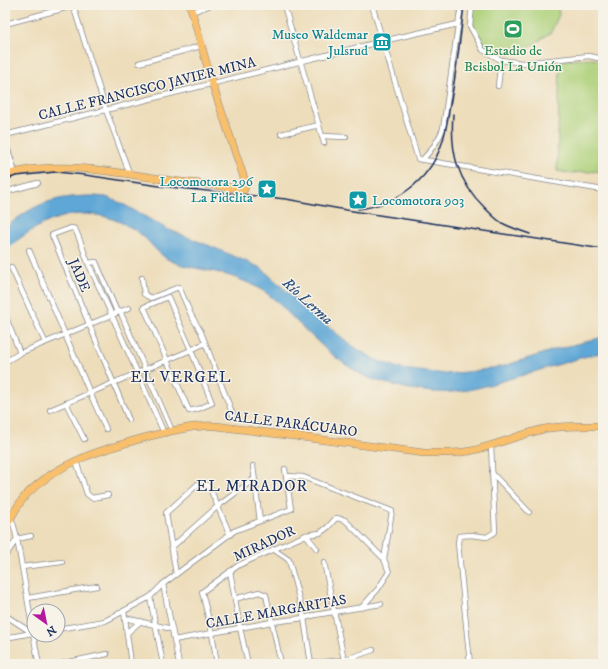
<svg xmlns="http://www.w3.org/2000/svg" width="608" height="669" viewBox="0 0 608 669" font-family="'IM FELL DW Pica',serif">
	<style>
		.green { fill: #aed17a; stroke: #64806c }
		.water { fill: #5ea7d6; stroke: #3c6b9a }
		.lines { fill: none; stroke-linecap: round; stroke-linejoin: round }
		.minor-casing { stroke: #84868c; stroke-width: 6 }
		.tertiary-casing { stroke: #84868c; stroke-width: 8 }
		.primary-casing { stroke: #84868c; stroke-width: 8 }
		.minor { stroke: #fff; stroke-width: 4.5 }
		.tertiary { stroke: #fff; stroke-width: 6 }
		.primary { stroke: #f8bf6c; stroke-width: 7 }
		.rail { stroke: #1b2f5e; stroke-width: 1.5 }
		.labels { text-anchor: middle; stroke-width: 3; stroke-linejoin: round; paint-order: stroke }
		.culture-label { font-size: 14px; fill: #0d838f; stroke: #f7f3e8; text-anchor: end }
		.leisure-label { font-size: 14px; fill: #27864d; stroke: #f7f3e8 }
		.street-label { font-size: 14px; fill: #1b2f5e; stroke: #f7f3e8 }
		.water-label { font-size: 15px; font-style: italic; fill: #2f5382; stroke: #f7f3e8 }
		.quarter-label { font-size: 16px; letter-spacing: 1px; fill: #1b2f5e; stroke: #f7f3e8 }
	</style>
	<rect width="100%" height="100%" fill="#f7f3e8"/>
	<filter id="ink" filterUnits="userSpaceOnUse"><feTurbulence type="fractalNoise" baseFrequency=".025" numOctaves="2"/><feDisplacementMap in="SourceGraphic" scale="8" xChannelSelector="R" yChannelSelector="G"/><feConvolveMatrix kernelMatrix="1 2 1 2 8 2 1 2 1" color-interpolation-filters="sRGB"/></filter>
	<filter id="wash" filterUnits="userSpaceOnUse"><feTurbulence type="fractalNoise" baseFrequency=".012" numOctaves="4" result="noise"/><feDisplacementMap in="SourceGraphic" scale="16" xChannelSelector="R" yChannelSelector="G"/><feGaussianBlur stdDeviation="0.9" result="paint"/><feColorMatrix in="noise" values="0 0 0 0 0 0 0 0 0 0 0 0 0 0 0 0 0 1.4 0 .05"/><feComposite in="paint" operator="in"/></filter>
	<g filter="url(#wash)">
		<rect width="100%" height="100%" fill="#edddba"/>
		<g class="green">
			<polygon points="473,5 558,5 559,15 551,32 529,48 511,54 487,48 472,26"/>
			<polygon points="592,59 603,60 603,171 570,173 557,171 560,60"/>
		</g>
		<path class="water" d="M94,196L106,197L121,203L167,229L215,248L261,268L312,314L354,347L376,360L402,369L446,374L476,371L504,366L557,349L603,337V352C570,360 539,371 506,380C483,387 459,394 434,392C415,391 396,386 378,381C368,379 359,373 351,368C330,355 313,337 295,320C288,313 281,305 274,299C258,285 236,277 216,272C201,269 185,267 171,261C158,255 149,240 138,232C103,209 70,208 34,229C23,236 13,242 5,252V228C35,203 55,196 94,196Z"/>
	</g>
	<g filter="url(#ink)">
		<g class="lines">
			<defs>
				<g id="minor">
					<polyline points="73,5 106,110 130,175"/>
					<polyline points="284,5 324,143"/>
					<polyline points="372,5 418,159 603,190"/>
					<polyline points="472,5 470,26 483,50 501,60 522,63 589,56 603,59"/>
					<polyline points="192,12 211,5"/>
					<polyline points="5,24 77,5"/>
					<polyline points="139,63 201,46"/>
					<polyline points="498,86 501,60"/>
					<polyline points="281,134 319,125"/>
					<polyline points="5,135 383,41 458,24"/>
					<polyline points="322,136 346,137"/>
					<path d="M422,160C432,150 438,141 443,129L461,5"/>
					<polyline points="5,192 38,183"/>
					<polyline points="29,250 90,393 106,429"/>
					<polyline points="88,263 96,262 117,312"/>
					<polyline points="11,267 45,342"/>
					<polyline points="142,278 144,294 151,298 179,287 191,315 201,332 233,415"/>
					<polygon points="168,297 191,350 212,403 198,409 189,411 144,307"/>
					<polyline points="120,311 172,431"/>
					<polyline points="5,315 20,353"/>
					<polyline points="5,362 20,353 129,308"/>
					<polyline points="66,403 84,439"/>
					<polyline points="50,410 191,350 205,343"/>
					<path d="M129,420L52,235L71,228L75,229C81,241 84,253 89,265C115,321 139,377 164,433"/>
					<polyline points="76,461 87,494 92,498 108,495"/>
					<polyline points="253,466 260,521"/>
					<polyline points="492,473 529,512"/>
					<polyline points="286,476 303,477 392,511 384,559"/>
					<path d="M5,505C16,523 18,546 22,567C28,599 32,632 39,664"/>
					<polyline points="306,535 317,549"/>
					<polyline points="172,547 218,506 254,479"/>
					<polyline points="273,549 289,560 304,618 311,664"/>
					<polyline points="5,556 17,539 31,536"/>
					<polyline points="324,562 344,660"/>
					<polyline points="22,567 62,562"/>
					<polyline points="230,571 240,628 248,664"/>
					<polyline points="176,574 166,513 199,483 209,486 230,535"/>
					<polyline points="163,584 179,664"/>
					<polyline points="150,597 163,664"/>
					<polyline points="28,598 97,586"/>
					<polyline points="235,599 259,592 266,595 281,664"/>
					<polyline points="124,611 131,664"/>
					<polyline points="5,615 32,633"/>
					<polyline points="125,618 172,629"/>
					<polyline points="58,629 105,621 150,597 163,584 234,531 291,509 285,469"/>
					<polyline points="127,633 141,621"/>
					<polyline points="5,638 32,633"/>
					<polyline points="174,640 272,622 304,618 315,615 381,604"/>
					<polyline points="60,664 107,654"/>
					<polyline points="217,664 212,633 202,592 239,565 306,535 320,533 328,527 336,518 345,520 384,559 389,572 378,589 362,607"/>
					<polyline points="303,664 344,660 373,650"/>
					<polyline points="470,664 458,543 459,536 471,535 487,537 495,532 491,445"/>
				</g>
				<polyline id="tertiary" points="5,144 14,172"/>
				<g id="primary">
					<path d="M5,175C60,159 118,173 174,181C197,184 221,185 244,190L246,184L212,83L190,5"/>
					<path d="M5,527C13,516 18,503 27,494C60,461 104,449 147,437C166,432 185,427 204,426C213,425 223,427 232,428L424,453C442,453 461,454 479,449C501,443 522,434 544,429C563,425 583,426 603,426"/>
				</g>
			</defs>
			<use href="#minor" class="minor-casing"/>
			<use href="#tertiary" class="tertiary-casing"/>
			<use href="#primary" class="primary-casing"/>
			<use href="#minor" class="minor"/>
			<use href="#tertiary" class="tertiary"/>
			<use href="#primary" class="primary"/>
			<g class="rail">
				<path d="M453,114C450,152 457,181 485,208C491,214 497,221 504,224C512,228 521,231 530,234"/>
				<polyline points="5,180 16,176 56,172 85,175 159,186 286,199 346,210 603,249"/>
				<path d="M358,209C395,205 428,182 441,146C446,133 448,119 450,105C457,71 460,39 464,5"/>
			</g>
		</g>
	</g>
	<defs>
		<symbol id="stadium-square" viewBox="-11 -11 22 22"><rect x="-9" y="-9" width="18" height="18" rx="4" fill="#2e9e5b" stroke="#f7f3e8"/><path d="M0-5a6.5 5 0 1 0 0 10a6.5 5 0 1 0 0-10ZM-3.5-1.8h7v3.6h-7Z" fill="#fff"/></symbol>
		<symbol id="museum-square" viewBox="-11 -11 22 22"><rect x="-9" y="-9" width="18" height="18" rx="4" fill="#0f9aa8" stroke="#f7f3e8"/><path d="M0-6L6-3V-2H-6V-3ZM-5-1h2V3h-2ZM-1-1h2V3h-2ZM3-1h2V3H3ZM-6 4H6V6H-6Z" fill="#fff"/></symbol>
		<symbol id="sight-square" viewBox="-11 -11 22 22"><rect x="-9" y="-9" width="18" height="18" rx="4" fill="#0f9aa8" stroke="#f7f3e8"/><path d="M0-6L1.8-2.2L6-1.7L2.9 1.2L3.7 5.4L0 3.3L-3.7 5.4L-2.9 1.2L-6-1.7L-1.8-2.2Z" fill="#fff"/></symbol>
	</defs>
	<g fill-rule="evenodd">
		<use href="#stadium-square" x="502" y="18" width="22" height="22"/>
		<use href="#museum-square" x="371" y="31" width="22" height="22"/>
		<use href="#sight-square" x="256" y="178" width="22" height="22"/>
		<use href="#sight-square" x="347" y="189" width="22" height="22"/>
	</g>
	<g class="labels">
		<g class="culture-label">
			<text x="368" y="39">Museo Waldemar<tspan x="368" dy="16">Julsrud</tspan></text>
			<text x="253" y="186">Locomotora 296<tspan x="253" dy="16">La Fidelita</tspan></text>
			<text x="372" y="205" text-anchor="start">Locomotora 903</text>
		</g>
		<g class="leisure-label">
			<text x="513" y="55">Estadio de<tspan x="513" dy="16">Beisbol La Unión</tspan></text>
		</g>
		<g class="street-label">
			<text transform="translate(147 88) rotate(-14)" y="5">CALLE FRANCISCO JAVIER MINA</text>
			<text transform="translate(80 275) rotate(67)" y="5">JADE</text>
			<text transform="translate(291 423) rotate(7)" y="5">CALLE PARÁCUARO</text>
			<text transform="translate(264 543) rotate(-25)" y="5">MIRADOR</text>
			<text transform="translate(276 611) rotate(-10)" y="5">CALLE MARGARITAS</text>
		</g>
		<g class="water-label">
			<text transform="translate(308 301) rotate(42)" y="5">Río Lerma</text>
		</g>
		<g class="quarter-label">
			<text x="181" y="382">EL VERGEL</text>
			<text x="252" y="491">EL MIRADOR</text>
		</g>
	</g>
	<rect width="608" height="669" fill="none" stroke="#f7f3e8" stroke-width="20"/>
	<g transform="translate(46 623) rotate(147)"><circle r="19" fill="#f7f3e8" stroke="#9fa5b1"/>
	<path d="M0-3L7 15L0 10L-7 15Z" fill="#b5179e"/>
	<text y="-6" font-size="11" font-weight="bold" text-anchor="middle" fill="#1b2f5e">N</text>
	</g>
</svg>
